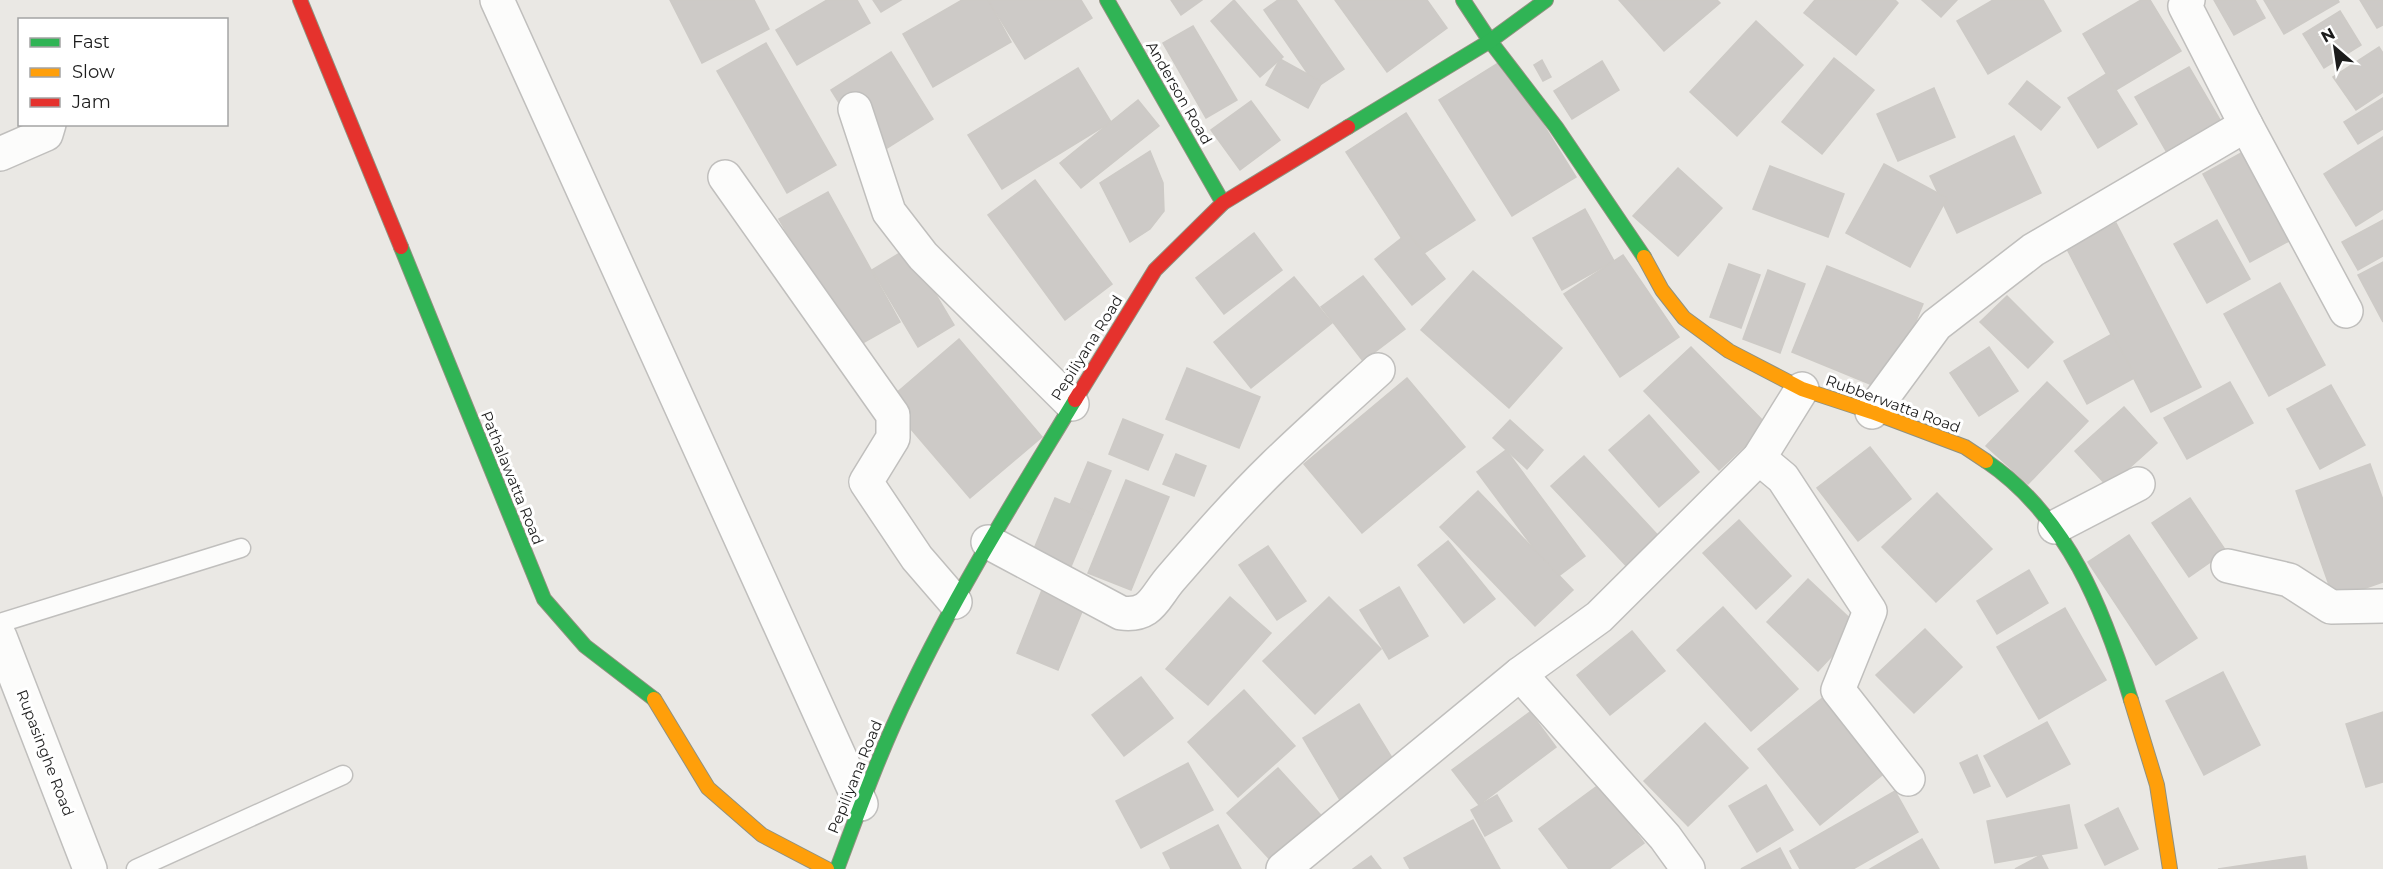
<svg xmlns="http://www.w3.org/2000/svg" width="2383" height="869" viewBox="0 0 2383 869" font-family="Montserrat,sans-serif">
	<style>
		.building { fill: #cdcac7; stroke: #cdcac6; stroke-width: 1.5 }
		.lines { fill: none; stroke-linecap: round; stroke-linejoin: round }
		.lane-casing { stroke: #c0bfbd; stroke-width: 21 }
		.street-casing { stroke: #c0bfbd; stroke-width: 36 }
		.fast-casing { stroke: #90917f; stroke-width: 16 }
		.slow-casing { stroke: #90917f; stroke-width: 16 }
		.jam-casing { stroke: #90917f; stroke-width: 16 }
		.lane { stroke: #fcfcfb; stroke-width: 18 }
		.street { stroke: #fcfcfb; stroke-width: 33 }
		.fast { stroke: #30b455; stroke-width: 14 }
		.slow { stroke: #ff9f0a; stroke-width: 14 }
		.jam { stroke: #e5322d; stroke-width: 14 }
		.labels { text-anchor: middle; stroke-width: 6; stroke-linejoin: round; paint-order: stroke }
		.street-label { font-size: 15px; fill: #1c1c1c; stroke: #fff }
	</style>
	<rect width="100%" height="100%" fill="#eae8e4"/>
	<g class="building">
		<polygon points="670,0 754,0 769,29 702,63"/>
		<polygon points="827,0 857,0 870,23 797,65 776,30"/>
		<polygon points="873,0 901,0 881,12"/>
		<polygon points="962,0 988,0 1011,42 933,87 903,34"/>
		<polygon points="988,0 1081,0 1092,18 1025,59"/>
		<polygon points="1171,0 1202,0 1181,15"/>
		<polygon points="1234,0 1283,57 1260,77 1211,21"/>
		<polygon points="1278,0 1296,0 1344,69 1317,87 1264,10"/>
		<polygon points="1335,0 1427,0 1447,28 1387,72"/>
		<polygon points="1619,0 1717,0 1720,3 1664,51"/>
		<polygon points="1815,0 1895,0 1898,3 1856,55 1804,13"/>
		<polygon points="1922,0 1957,0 1941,17"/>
		<polygon points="1993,0 2043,0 2061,31 1988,74 1957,21"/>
		<polygon points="2141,0 2150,0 2181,51 2116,90 2083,34"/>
		<polygon points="2214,0 2255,0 2265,18 2234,35"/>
		<polygon points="2264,0 2338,0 2339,2 2284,34"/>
		<polygon points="2360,0 2383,0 2383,25 2377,28"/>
		<polygon points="2340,11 2361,45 2324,68 2303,34"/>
		<polygon points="1756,21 1803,65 1737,136 1690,92"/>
		<polygon points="1193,26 1237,100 1206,118 1163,43"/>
		<polygon points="766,43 836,165 787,193 717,71"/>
		<polygon points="2379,47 2383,53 2383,92 2356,110 2333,77"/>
		<polygon points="891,52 933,119 873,157 831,90"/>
		<polygon points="1834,58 1874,90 1822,154 1782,122"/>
		<polygon points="1280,59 1322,82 1308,108 1266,85"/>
		<polygon points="1503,60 1576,177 1512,216 1439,100"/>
		<polygon points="1542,60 1551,77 1543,81 1534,65"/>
		<polygon points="1602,61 1619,90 1572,119 1554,91"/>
		<polygon points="2189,67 2223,125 2169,156 2135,97"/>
		<polygon points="1078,68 1111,122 1002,189 968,135"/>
		<polygon points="2106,74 2137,124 2098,148 2068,98"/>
		<polygon points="2027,81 2060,107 2041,130 2009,104"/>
		<polygon points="1934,88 1955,137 1898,161 1877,114"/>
		<polygon points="2383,98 2383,129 2358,144 2344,122"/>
		<polygon points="1138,100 1159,126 1081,188 1060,163"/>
		<polygon points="1251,101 1280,140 1240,170 1211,130"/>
		<polygon points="1406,113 1475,220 1415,259 1346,152"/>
		<polygon points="2014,136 2041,193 1957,233 1930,176"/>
		<polygon points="2383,137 2383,209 2356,226 2324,174"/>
		<polygon points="2252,147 2300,235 2250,262 2203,174"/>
		<polygon points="1150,151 1163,183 1164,211 1150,229 1130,242 1100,183"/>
		<polygon points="1884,164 1947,198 1910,267 1846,233"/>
		<polygon points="1770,166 1844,194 1828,237 1753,209"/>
		<polygon points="1678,168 1722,208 1678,256 1633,216"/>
		<polygon points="1035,180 1112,284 1065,320 988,215"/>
		<polygon points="828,192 900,322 852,349 779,219"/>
		<polygon points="1585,209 1614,261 1562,290 1533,238"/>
		<polygon points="2217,220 2250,279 2207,303 2174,244"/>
		<polygon points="2383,220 2383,256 2358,270 2342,242"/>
		<polygon points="2116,223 2201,387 2151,412 2067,249"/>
		<polygon points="1254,233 1282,270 1224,314 1196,278"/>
		<polygon points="1408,233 1445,279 1412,305 1375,259"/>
		<polygon points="908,248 954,325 918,347 872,270"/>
		<polygon points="1623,255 1679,337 1620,377 1564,294"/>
		<polygon points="2383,262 2383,322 2358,275"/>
		<polygon points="1729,264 1760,275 1741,328 1710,317"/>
		<polygon points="1827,266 1923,304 1887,391 1792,352"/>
		<polygon points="1768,270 1805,284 1780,353 1743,339"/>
		<polygon points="1473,271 1562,348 1509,408 1421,330"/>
		<polygon points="1363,276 1405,329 1363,361 1321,307"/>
		<polygon points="1294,277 1332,323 1251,388 1214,342"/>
		<polygon points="2280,283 2325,365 2269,396 2224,314"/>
		<polygon points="2007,296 2053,342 2028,368 1980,322"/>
		<polygon points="2112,334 2136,377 2087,404 2064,361"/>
		<polygon points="959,339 1042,437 970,498 887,401"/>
		<polygon points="1691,347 1767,425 1719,470 1644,391"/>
		<polygon points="1989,347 2018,391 1979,416 1950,373"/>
		<polygon points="1187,368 1260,397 1239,448 1166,419"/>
		<polygon points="1407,378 1465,447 1362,533 1304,464"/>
		<polygon points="2047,382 2088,421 2028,484 1986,446"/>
		<polygon points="2230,382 2253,423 2187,459 2164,418"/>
		<polygon points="2331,385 2365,445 2320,469 2287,409"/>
		<polygon points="2124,407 2157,443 2108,487 2075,451"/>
		<polygon points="1649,415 1699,472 1659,507 1609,450"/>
		<polygon points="1123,419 1163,435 1148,470 1109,454"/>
		<polygon points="1510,420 1543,450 1527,469 1493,438"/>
		<polygon points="1870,447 1911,499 1858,541 1817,488"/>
		<polygon points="1506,450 1585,556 1556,578 1477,472"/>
		<polygon points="1176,454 1206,466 1194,496 1163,484"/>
		<polygon points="1584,456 1665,543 1633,573 1551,486"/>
		<polygon points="1088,462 1111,471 1093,514 1070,505"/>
		<polygon points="2370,464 2383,500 2383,582 2334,599 2296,491"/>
		<polygon points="1126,480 1169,497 1131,590 1088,573"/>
		<polygon points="1478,491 1573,590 1535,626 1440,527"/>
		<polygon points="1937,493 1992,549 1936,602 1882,547"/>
		<polygon points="1055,498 1093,514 1067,576 1029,561"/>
		<polygon points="2190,498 2226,551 2189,577 2152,523"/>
		<polygon points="1739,520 1791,576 1756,609 1703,553"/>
		<polygon points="2129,535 2197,638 2156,665 2088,562"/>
		<polygon points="1448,541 1495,599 1464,623 1418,565"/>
		<polygon points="1268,546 1306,601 1277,620 1239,565"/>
		<polygon points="2029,570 2048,603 1997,634 1977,601"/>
		<polygon points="1808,579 1859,627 1818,671 1767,622"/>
		<polygon points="1046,580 1088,597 1058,670 1017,653"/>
		<polygon points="1399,587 1428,636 1389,659 1360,610"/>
		<polygon points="1230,597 1271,633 1208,705 1166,669"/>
		<polygon points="1329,597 1381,649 1315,714 1263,661"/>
		<polygon points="1723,607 1798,689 1751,731 1677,650"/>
		<polygon points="2065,608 2106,680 2039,719 1997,647"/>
		<polygon points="1925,629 1962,667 1914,713 1876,675"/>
		<polygon points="1632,631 1665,671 1610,715 1577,675"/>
		<polygon points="2223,672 2260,745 2204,775 2166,701"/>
		<polygon points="1141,677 1173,718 1124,756 1092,715"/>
		<polygon points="1244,690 1295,746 1238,797 1188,742"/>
		<polygon points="1830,692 1891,768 1820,825 1758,749"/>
		<polygon points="1359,704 1397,766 1340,800 1303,738"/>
		<polygon points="1530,712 1556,747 1479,805 1452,770"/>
		<polygon points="2383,712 2383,782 2366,787 2346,724"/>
		<polygon points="2047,722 2070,764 2007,797 1984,756"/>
		<polygon points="1705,723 1748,768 1688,826 1644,781"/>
		<polygon points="1977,755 1990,786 1974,793 1960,763"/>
		<polygon points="1188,763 1213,810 1141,848 1116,801"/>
		<polygon points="1278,768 1328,823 1278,868 1227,813"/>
		<polygon points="1600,784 1644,843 1609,869 1569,869 1539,829"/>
		<polygon points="1766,785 1793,830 1757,852 1729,806"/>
		<polygon points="1895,791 1918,832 1853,869 1800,869 1790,851"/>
		<polygon points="1497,795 1512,821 1485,836 1471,810"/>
		<polygon points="2069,805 2077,848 1995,863 1987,821"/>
		<polygon points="2118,808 2138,849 2105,865 2085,825"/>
		<polygon points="1473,820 1500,869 1410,869 1404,858"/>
		<polygon points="1218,825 1241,869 1171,869 1163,853"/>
		<polygon points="1922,839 1939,869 1870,869"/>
		<polygon points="1780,848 1791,869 1741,869"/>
		<polygon points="2041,855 2048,869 2015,869"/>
		<polygon points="1371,856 1381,869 1353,869"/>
		<polygon points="2305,856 2307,869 2218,869"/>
	</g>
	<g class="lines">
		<defs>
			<g id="lane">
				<polyline points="0,623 241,548"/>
				<polyline points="136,869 343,775"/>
			</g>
			<g id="street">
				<polyline points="497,0 861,804"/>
				<polyline points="855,109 889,212 923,256 1072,404"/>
				<polyline points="2246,125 2346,311"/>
				<polyline points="0,154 46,134 49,124"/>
				<polyline points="725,177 893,415 893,438 866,482 917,558 955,602"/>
				<polyline points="1872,412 1936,325 2033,250 2246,125 2185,6 2188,0"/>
				<polyline points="1759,458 1783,478 1870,611 1838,690 1908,779"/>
				<polyline points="2055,527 2138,484"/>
				<path d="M988,542L1121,613C1152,617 1154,597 1172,577C1205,539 1238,501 1274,466C1308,433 1343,402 1378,370"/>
				<polyline points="2228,566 2289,580 2331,607 2383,606"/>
				<polyline points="0,637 90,869"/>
				<polyline points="1520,674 1665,837 1688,869"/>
				<polyline points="1283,869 1520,674 1599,617 1759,458 1802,389"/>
			</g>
			<g id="fast">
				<polyline points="1107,0 1223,203"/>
				<polyline points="1463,0 1490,41 1556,127 1644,257"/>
				<polyline points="1348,127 1490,41 1546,0"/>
				<polyline points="401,247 544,599 585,646 654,699"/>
				<path d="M1986,461C2068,517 2104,610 2131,700"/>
				<path d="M837,869C859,810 881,749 909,692C957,591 1017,496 1075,400"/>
			</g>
			<g id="slow">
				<polyline points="1644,257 1662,290 1684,318 1729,351 1802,389 1872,412 1965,447 1986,461"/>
				<polyline points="654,699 708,788 762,835 827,869"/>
				<polyline points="2131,700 2157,785 2170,869"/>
			</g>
			<g id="jam">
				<polyline points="300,0 401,247"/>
				<polyline points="1075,400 1155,270 1223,203 1348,127"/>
			</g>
		</defs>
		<use href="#lane" class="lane-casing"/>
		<use href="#street" class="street-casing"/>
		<use href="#fast" class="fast-casing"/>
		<use href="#slow" class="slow-casing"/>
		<use href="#jam" class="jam-casing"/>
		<use href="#lane" class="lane"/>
		<use href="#street" class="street"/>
		<use href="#fast" class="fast"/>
		<use href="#slow" class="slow"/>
		<use href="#jam" class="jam"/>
	</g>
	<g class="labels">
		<g class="street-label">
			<text transform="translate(1179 93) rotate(60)" y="5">Anderson Road</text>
			<text transform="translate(1087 348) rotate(-58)" y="5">Pepiliyana Road</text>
			<text transform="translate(1893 404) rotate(20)" y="5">Rubberwatta Road</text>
			<text transform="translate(512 478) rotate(68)" y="5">Pathalawatta Road</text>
			<text transform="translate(45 753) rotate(69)" y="5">Rupasinghe Road</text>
			<text transform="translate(855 777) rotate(-68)" y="5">Pepiliyana Road</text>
		</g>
	</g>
	<rect x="18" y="18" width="210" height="108" fill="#ffffff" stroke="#a4a4a4" stroke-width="1.5"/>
	<rect x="30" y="38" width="30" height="9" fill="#30b455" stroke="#a4a4a4" stroke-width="1.5"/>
	<text x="72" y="48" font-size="18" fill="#1c1c1c">Fast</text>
	<rect x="30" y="68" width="30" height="9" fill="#ff9f0a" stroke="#a4a4a4" stroke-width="1.5"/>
	<text x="72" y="78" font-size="18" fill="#1c1c1c">Slow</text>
	<rect x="30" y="98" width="30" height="9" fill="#e5322d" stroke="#a4a4a4" stroke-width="1.5"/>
	<text x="72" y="108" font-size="18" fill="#1c1c1c">Jam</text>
	<g transform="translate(2335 48) rotate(331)" stroke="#ffffff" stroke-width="4.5" paint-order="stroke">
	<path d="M0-4.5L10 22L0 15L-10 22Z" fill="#1c1c1c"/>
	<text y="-9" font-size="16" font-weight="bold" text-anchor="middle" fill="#1c1c1c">N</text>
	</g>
</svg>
